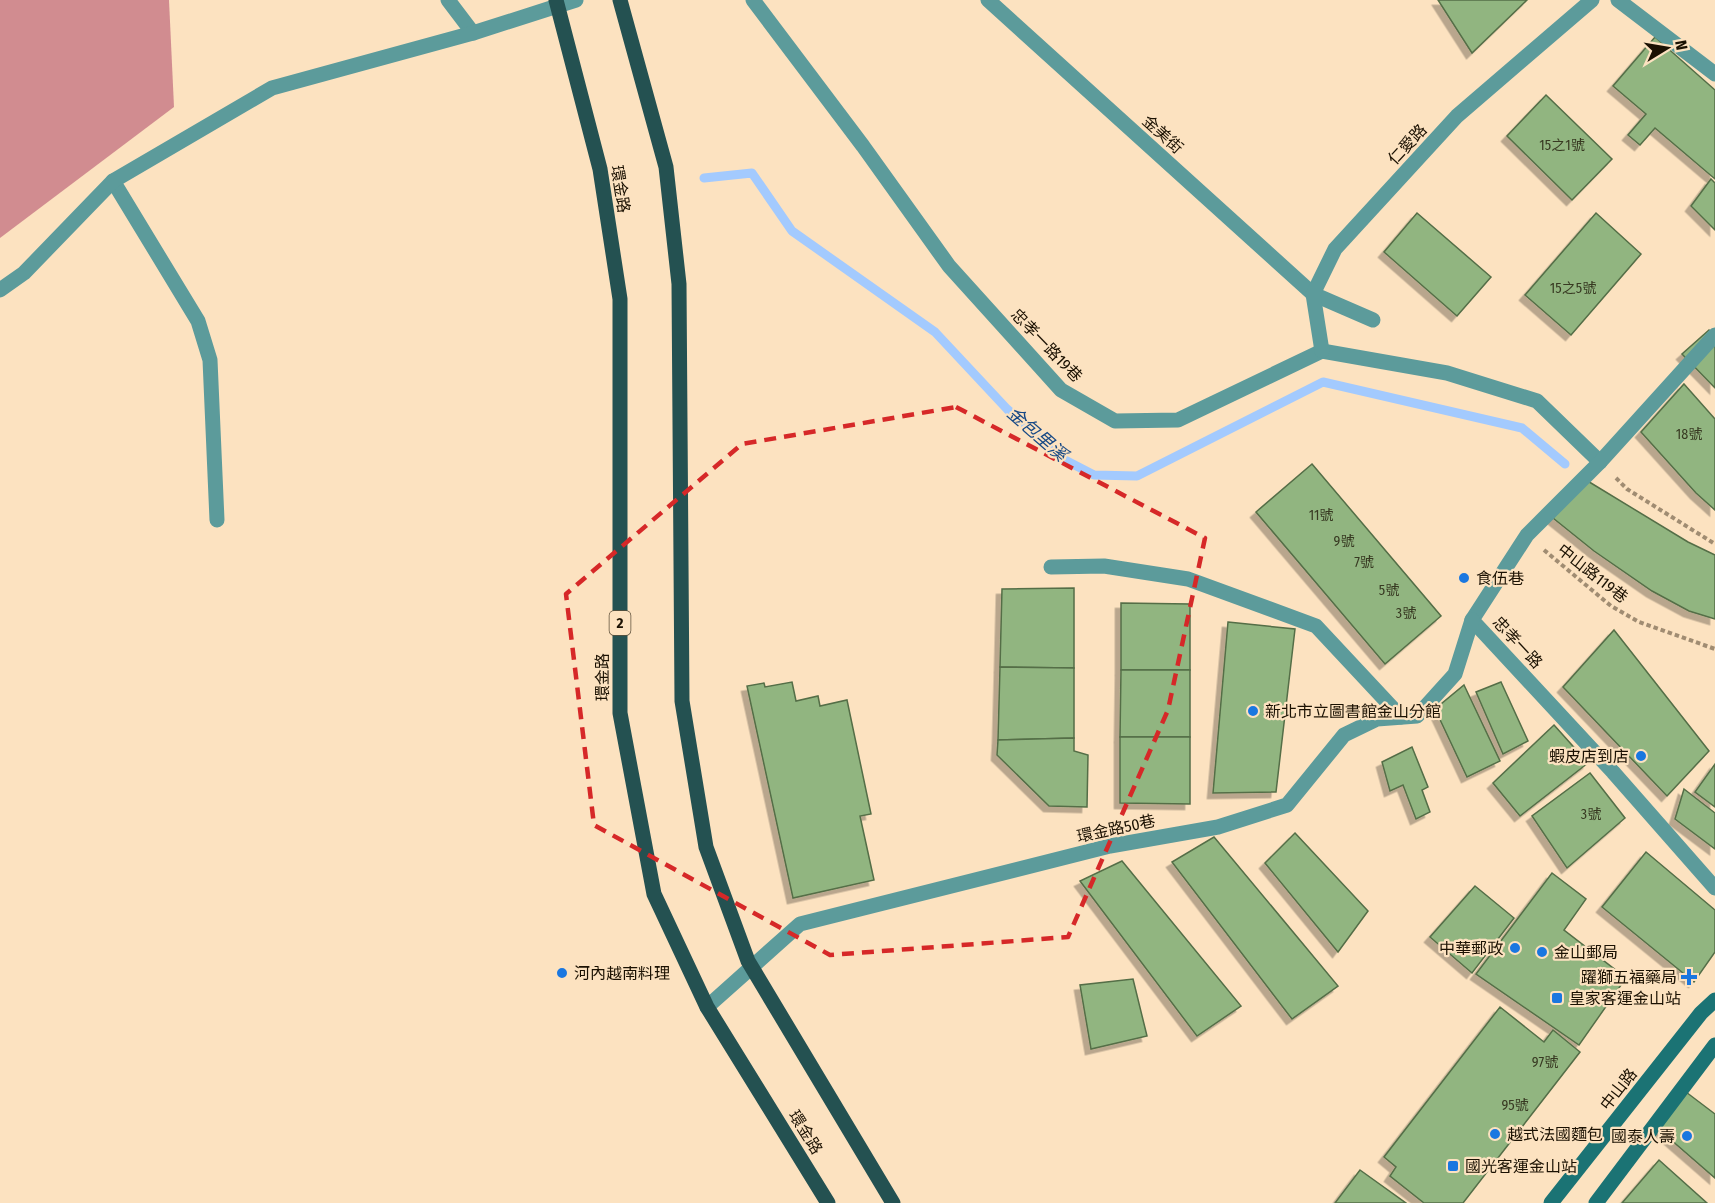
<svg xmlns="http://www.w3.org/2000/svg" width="1715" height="1203" viewBox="0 0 1715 1203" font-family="'Fira Sans Condensed','Noto Sans TC',sans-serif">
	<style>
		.forest { fill: #d18c90 }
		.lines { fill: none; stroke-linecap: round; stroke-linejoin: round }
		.stream { stroke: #a3cafe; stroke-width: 9 }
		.building { fill: #91b580; stroke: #546e47; stroke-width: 1.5; filter: url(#shadow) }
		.path { stroke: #a08c72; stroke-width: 4; stroke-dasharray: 4.5 3; stroke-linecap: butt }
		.lane { stroke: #5c9b9b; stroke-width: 15 }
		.street { stroke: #5c9b9b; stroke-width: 15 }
		.secondary { stroke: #1b7374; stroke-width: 15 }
		.primary { stroke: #245151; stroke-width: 15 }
		.marked { fill: none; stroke: #d62828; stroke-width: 4.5; stroke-dasharray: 12 8; stroke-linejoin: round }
		.poi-dot { fill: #1a77e0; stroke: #fce2c0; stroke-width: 2 }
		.labels { text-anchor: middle; stroke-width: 4.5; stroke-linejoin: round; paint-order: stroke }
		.number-label { font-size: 14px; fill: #383a22 }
		.shield { fill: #fce2c0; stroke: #5e503b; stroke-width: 1.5 }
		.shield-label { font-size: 15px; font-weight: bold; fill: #1b1102 }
		.street-label { font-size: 16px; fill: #1b1102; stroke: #fce2c0 }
		.poi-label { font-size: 16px; fill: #1b1102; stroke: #fce2c0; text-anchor: start }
		.water-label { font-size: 18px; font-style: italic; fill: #164885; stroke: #fce2c0 }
	</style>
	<defs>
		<filter id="shadow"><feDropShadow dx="-5.5" dy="5.5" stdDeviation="0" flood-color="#0004"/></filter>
	</defs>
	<rect width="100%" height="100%" fill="#fce2c0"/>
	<polygon class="forest" points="0,0 169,0 174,107 0,238"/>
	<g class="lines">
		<polyline class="stream" points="704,178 752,173 792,231 935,332 1007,409 1065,460 1094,475 1137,476 1323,382 1522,428 1565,464"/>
	</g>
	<g class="building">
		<polygon points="1438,0 1527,0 1472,53"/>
		<polygon points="1655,37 1715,90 1715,179 1655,128 1640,145 1628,135 1646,114 1613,86"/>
		<polygon points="1546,95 1612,159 1572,200 1507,136"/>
		<polygon points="1711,179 1715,183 1715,230 1691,206"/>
		<polygon points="1417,213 1491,277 1457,316 1384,252"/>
		<polygon points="1596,213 1641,254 1571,335 1525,295"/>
		<polygon points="1709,330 1715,336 1715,388 1682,354"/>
		<polygon points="1684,384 1715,419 1715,510 1696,493 1641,432"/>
		<polygon points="1312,464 1441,616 1385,664 1256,512"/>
		<polygon points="1586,480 1688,542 1715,555 1715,619 1689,611 1652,591 1594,551 1548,514"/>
		<polygon points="1074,588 1074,668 1000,667 1002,589"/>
		<polygon points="1121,603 1190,604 1190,670 1121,670"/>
		<polygon points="1228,622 1295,629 1276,792 1213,793"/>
		<polygon points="1614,630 1709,751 1667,796 1563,687"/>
		<polygon points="1000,667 1074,668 1074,738 998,740"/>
		<polygon points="1121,670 1190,670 1190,737 1120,737"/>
		<polygon points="792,682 796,701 818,696 820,706 847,700 871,814 860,816 874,880 793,898 747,686 764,683 765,687"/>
		<polygon points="1501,682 1528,741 1503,754 1476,692"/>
		<polygon points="1464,685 1500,761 1467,777 1435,709"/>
		<polygon points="1554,725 1588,763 1520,816 1493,783"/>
		<polygon points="1120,737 1190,737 1190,804 1120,803"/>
		<polygon points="1074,738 1074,751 1088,755 1087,807 1049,806 997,755 998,740"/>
		<polygon points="1412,747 1428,787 1422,790 1430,812 1416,819 1403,785 1390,791 1382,762"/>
		<polygon points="1715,764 1715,807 1695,792"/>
		<polygon points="1590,773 1625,818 1567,868 1532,816"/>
		<polygon points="1684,789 1715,813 1715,849 1675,819"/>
		<polygon points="1295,833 1368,911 1338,952 1265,863"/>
		<polygon points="1214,837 1338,986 1292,1019 1172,862"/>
		<polygon points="1646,852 1715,910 1715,952 1694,982 1602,907"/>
		<polygon points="1122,861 1241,1006 1197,1036 1080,881"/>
		<polygon points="1552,873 1586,899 1564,930 1626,978 1579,1045 1476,974"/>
		<polygon points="1475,886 1514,918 1472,973 1430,937"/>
		<polygon points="1133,979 1147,1036 1091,1049 1080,985"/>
		<polygon points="1500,1007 1544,1042 1553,1030 1580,1052 1463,1203 1424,1203 1390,1176 1396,1167 1384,1157"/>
		<polygon points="1682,1089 1715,1114 1715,1178 1655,1126"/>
		<polygon points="1659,1160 1707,1203 1622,1203"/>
		<polygon points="1360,1170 1406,1203 1335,1203"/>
	</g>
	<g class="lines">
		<g class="path">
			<polyline points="1616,478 1627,489 1715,544"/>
			<polyline points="1544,550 1611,606 1639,622 1715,649"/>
		</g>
		<g class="lane">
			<polyline points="113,181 198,321 210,360 217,520"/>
			<polyline points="1313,294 1373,320"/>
			<polyline points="1051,567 1104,566 1188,579 1316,626 1401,717"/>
		</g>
		<g class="street">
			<polyline points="448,0 473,33"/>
			<polyline points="753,0 863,146 949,266 1061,390 1115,421 1178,420 1322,351 1447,373 1537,401 1600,462"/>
			<polyline points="988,0 1313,294"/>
			<polyline points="1618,0 1715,74"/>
			<polyline points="0,290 24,273 113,181 272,88 473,33 576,0"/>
			<polyline points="1715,335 1600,462 1527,535 1472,620 1613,772 1715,888"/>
			<polyline points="1322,351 1313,294 1335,249 1457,116 1592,0"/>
			<polyline points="707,1007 800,924 1110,846 1218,827 1287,805 1344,735 1377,719 1417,716 1455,674 1472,620"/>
		</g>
		<g class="secondary">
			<polyline points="1551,1203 1701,1013 1715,1000"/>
			<polyline points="1596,1203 1715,1045"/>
		</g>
		<g class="primary">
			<polyline points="556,0 600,169 620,299 620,713 654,894 707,1007 828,1203"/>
			<polyline points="620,0 666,167 679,284 682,701 706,847 748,961 893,1203"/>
		</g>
	</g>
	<path class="marked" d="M956,407L1205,538L1168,710L1068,937L830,955L594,825L566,594L742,444Z"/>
	<g class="poi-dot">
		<circle cx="1464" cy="578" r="6"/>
		<circle cx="1253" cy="711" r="6"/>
		<circle cx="1641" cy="756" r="6"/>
		<circle cx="1515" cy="948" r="6"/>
		<circle cx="1542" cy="952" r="6"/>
		<circle cx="562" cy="973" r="6"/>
		<path d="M1686 968h6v6h6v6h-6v6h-6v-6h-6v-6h6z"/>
		<rect x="1551" y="992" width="12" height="12" rx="3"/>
		<circle cx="1495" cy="1134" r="6"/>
		<circle cx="1687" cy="1136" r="6"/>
		<rect x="1447" y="1160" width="12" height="12" rx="3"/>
	</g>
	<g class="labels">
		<g class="number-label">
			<text x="1562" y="150">15之1號</text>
			<text x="1573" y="293">15之5號</text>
			<text x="1689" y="439">18號</text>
			<text x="1321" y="520">11號</text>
			<text x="1344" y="546">9號</text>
			<text x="1364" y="567">7號</text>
			<text x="1389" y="595">5號</text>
			<text x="1406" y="618">3號</text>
			<text x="1591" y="819">3號</text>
			<text x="1545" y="1067">97號</text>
			<text x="1515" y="1110">95號</text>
		</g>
		<rect class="shield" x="609.5" y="611" width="21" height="24" rx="4.5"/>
		<g class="shield-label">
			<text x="620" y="628">2</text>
		</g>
		<g class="street-label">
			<text transform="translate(1163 134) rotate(42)" y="6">金美街</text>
			<text transform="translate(1407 144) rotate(-47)" y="6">仁愛路</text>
			<text transform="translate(621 189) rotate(81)" y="6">環金路</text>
			<text transform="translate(1047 345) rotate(46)" y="6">忠孝一路19巷</text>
			<text transform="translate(1593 573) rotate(38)" y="6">中山路119巷</text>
			<text transform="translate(1518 642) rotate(47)" y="6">忠孝一路</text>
			<text transform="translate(602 677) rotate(-90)" y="6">環金路</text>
			<text transform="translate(1116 828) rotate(-12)" y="6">環金路50巷</text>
			<text transform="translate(1618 1089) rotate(-52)" y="6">中山路</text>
			<text transform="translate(806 1132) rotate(58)" y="6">環金路</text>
		</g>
		<g class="poi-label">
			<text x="1476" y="584">食伍巷</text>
			<text x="1265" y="717">新北市立圖書館金山分館</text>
			<text x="1629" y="762" text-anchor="end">蝦皮店到店</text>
			<text x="1503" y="954" text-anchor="end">中華郵政</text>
			<text x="1554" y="958">金山郵局</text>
			<text x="574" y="979">河內越南料理</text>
			<text x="1677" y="983" text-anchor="end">躍獅五福藥局</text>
			<text x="1569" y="1004">皇家客運金山站</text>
			<text x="1507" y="1140">越式法國麵包</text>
			<text x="1675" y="1142" text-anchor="end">國泰人壽</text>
			<text x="1465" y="1172">國光客運金山站</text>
		</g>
		<g class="water-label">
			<text transform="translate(1037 434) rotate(41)" y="6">金包里溪</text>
		</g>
	</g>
	<g transform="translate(1667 48) rotate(79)" stroke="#fce2c0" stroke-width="4.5" paint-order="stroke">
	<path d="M0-4.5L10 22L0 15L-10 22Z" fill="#1b1102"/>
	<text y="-9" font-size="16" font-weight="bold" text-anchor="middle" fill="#1b1102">N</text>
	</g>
</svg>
